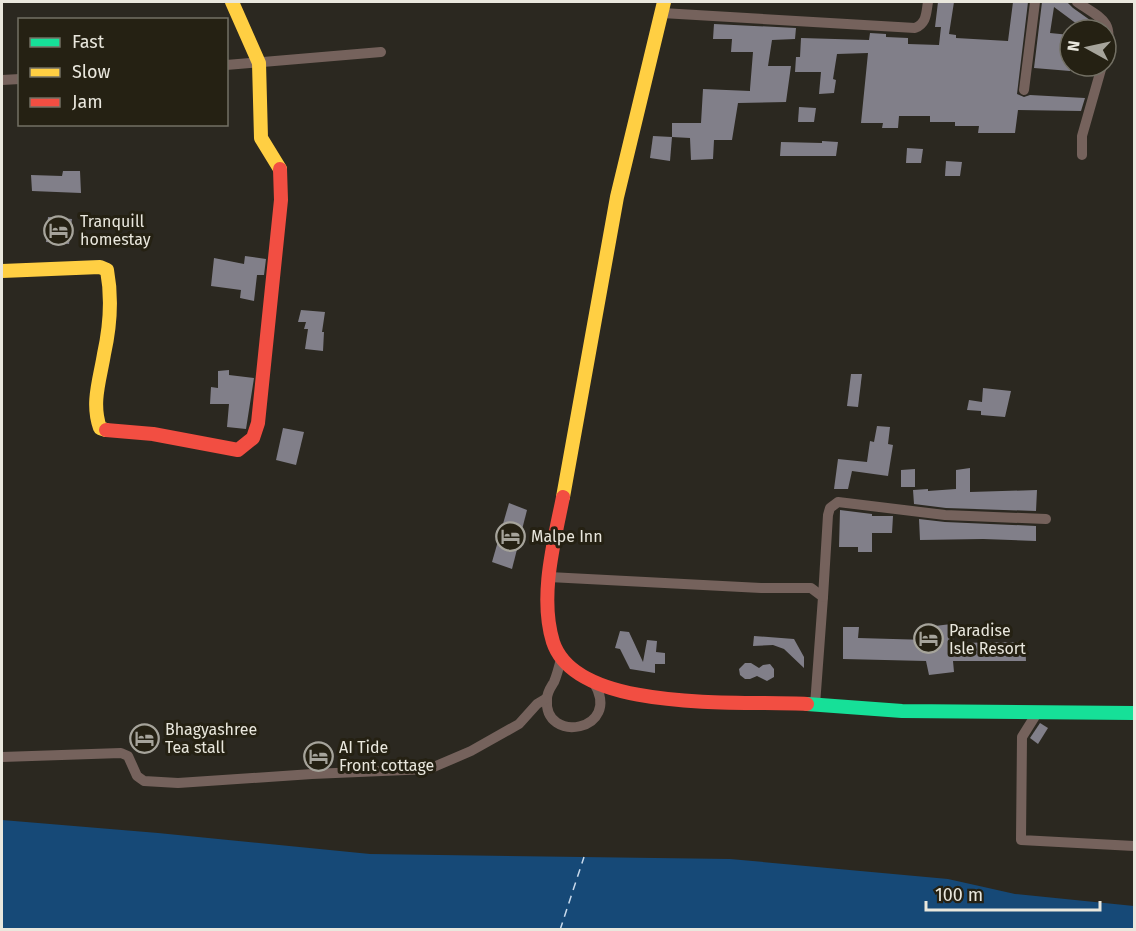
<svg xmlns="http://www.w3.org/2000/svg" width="1136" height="931" viewBox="0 0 1136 931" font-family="'Fira Sans',sans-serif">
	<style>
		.water { fill: #164977 }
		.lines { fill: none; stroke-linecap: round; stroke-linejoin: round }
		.ferry { stroke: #c8d9eb; stroke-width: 1.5; stroke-dasharray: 8 6; stroke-linecap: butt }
		.building { fill: #817f89 }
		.street { stroke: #75625c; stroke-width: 10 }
		.fast { stroke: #16e098; stroke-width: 14 }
		.slow { stroke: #ffcf43; stroke-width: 14 }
		.jam { stroke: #f24e42; stroke-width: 14 }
		.labels { text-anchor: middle; stroke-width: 6; stroke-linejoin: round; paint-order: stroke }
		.poi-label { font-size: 16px; fill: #e9e7dd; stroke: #252113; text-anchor: start }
	</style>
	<rect width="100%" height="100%" fill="#2b2820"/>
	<polygon class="water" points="2,820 158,833 370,854 730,859 948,879 1015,894 1134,906 1134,929 2,929"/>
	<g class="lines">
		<polyline class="ferry" points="560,930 584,857"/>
	</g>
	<g class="building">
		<polygon points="938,2 954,2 949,34 956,35 956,38 1008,41 1013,2 1028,2 1017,94 1024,97 1030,95 1085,98 1081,111 1018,110 1015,133 978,133 979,126 955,126 955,122 930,122 930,116 899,116 898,128 882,128 883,123 861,123 868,53 837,54 833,79 836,80 834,93 819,94 821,72 795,72 796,57 800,57 801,38 869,40 870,33 886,34 886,37 908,38 908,44 939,45 941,27 935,27"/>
		<polygon points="1042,2 1067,2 1073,8 1097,25 1094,30 1085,30 1054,7 1050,33 1070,35 1070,71 1034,68"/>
		<polygon points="714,24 796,28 795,39 772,40 768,66 791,66 786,102 738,103 732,140 714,140 713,159 691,160 690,138 672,137 672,123 701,123 703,89 750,91 750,89 753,52 731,52 732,39 713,39"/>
		<polygon points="799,107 816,108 814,122 798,122"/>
		<polygon points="653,136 672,137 670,161 650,158"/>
		<polygon points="822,141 838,142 836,156 780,156 781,142 822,143"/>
		<polygon points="907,148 923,149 921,163 906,163"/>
		<polygon points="946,161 962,162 960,176 945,176"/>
		<polygon points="63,171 80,171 81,193 32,191 31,175 62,176"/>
		<polygon points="48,217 72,219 69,244 46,242"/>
		<polygon points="245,256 266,259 264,275 257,275 254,301 240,298 241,290 211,286 214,258 244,264"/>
		<polygon points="301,310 325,312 322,332 324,332 323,351 305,349 308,329 304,329 306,322 298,322"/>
		<polygon points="229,370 229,375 254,378 246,429 227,427 229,404 210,404 211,387 218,388 218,371"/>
		<polygon points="851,374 862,374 858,407 847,406"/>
		<polygon points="983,388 1011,391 1005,417 981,415 981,411 967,410 969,400 982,402"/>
		<polygon points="877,426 890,427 888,444 893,445 888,476 852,471 848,489 834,489 838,459 867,462 870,441 874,442"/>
		<polygon points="283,428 304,432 296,465 276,460"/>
		<polygon points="970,468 970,492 1037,490 1036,511 946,508 914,504 913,490 928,489 928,491 956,489 956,470"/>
		<polygon points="915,469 915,487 901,487 901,470"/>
		<polygon points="509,503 527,510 512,569 492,562"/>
		<polygon points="840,510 872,514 872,516 893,516 892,533 872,533 872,552 858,552 858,547 839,547"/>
		<polygon points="919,519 945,522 1036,526 1036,541 983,539 920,540"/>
		<polygon points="951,624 954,643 1025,642 1026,661 953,661 954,672 929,675 926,661 843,659 843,627 859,627 858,638 928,640 927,627"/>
		<polygon points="620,631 629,632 643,662 647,640 657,641 656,652 665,653 665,664 655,664 655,673 630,669 620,649 615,648"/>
		<polygon points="754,636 794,639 804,657 804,668 784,649 773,645 753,646"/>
		<polygon points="745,663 751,663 759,668 763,665 770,664 774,669 774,677 767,681 757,676 750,679 745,679 740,675 739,669"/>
		<polygon points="1040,723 1048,728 1038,744 1030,738"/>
	</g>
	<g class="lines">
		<g class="street">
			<path d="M1077,2C1100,18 1115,20 1106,52"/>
			<path d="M662,13L915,28C927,23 926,13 928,2"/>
			<polyline points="226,65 381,52"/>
			<polyline points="2,80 20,79"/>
			<polyline points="1024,90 1035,2"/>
			<polyline points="1082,155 1082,136 1102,66"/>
			<polyline points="549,577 761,588 811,588 823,597 815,705"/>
			<polyline points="823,597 828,515 830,508 838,502 945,515 1046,519"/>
			<path d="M561,659C559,667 557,675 554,682C551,687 547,692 547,699C543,745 623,731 594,683"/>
			<polyline points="1037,713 1022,737 1021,840 1134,846"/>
			<polyline points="2,757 121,753 128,756 137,776 144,781 178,783 312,774 429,769 471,751 519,724 537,704 547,698"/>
		</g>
		<polyline class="fast" points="807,704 902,711 1134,713"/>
		<g class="slow">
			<polyline points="232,2 259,63 261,138 280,169"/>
			<path d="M2,271L100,267L107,270C112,297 110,327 104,354C100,379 91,403 100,428L106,430"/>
			<polyline points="563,497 617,197 664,2"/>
		</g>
		<g class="jam">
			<polyline points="106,430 153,434 238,450 253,438 258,423 281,200 280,169"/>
			<path d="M563,497C554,542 539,597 553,642C577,715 745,700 807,704"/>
		</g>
	</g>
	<defs>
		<symbol id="hotel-ring" viewBox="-11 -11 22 22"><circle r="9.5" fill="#252113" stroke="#a6a49b" stroke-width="1.5"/><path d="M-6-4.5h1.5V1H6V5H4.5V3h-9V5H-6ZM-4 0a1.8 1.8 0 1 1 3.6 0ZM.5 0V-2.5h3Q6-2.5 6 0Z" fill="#a6a49b"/></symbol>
	</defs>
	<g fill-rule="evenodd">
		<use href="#hotel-ring" x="42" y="214" width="33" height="33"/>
		<use href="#hotel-ring" x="494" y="520" width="33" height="33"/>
		<use href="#hotel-ring" x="912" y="622" width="33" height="33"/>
		<use href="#hotel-ring" x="128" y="722" width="33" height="33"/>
		<use href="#hotel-ring" x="302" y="740" width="33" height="33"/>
	</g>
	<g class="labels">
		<g class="poi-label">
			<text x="80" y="227">Tranquill<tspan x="80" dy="18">homestay</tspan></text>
			<text x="531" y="542">Malpe Inn</text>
			<text x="949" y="636">Paradise<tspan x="949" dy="18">Isle Resort</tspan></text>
			<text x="165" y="735">Bhagyashree<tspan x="165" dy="18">Tea stall</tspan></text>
			<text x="339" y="753">AI Tide<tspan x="339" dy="18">Front cottage</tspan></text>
		</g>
	</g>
	<rect width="1136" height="931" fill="none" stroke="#e9e7dd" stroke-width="6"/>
	<rect x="18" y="18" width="210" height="108" fill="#252113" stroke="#737064" stroke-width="1.5"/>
	<rect x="30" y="38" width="30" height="9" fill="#16e098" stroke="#737064" stroke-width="1.5"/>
	<text x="72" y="48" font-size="18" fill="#e9e7dd">Fast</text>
	<rect x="30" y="68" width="30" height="9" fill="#ffcf43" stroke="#737064" stroke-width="1.5"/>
	<text x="72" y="78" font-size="18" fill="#e9e7dd">Slow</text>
	<rect x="30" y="98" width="30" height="9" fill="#f24e42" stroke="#737064" stroke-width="1.5"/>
	<text x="72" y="108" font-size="18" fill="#e9e7dd">Jam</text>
	<g transform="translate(1088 48) rotate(278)"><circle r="28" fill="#252113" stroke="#737064" stroke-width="1.5"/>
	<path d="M0-4.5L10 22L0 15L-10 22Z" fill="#a6a49b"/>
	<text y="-9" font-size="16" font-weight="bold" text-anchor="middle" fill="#e9e7dd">N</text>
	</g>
	<path d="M926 901v9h174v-9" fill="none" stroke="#e9e7dd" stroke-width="3"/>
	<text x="935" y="901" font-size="18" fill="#e9e7dd" stroke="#252113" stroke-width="4.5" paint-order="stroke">100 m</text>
</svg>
